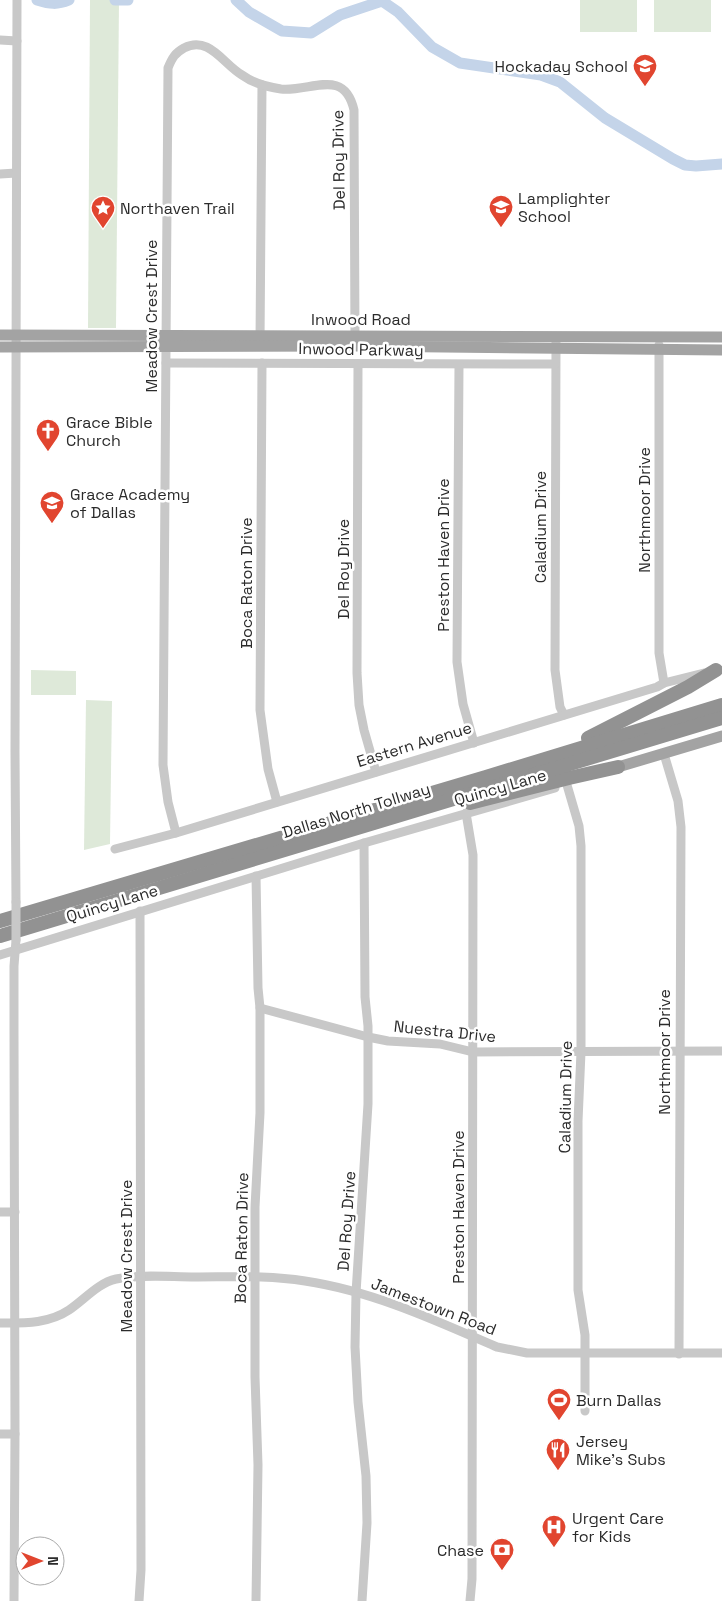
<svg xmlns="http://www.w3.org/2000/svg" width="722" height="1601" viewBox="0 0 722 1601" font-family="'Space Grotesk',sans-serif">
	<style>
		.green { fill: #dee9d9 }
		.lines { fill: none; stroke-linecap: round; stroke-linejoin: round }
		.river { stroke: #c4d4e9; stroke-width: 11 }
		.minor { stroke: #c8c8c8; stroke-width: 9 }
		.major { stroke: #a3a3a3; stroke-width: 11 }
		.highway { stroke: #929292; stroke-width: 14 }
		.minor-bridge { stroke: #c8c8c8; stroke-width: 9 }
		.labels { text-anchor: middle; stroke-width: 5; stroke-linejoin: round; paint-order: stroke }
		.poi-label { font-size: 16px; fill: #2b2b2b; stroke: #fff; text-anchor: start }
		.street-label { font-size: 16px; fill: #2b2b2b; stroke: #fff }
	</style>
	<rect width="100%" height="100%" fill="#fff"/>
	<g class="green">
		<polygon points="90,0 119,0 116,328 88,328"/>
		<rect x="580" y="0" width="57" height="32"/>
		<rect x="654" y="0" width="57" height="32"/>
		<polygon points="31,670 76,671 76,695 31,695"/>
		<polygon points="86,700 112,701 110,844 84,850"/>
	</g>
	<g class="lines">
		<g class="river">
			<path d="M37,0C50,4 57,5 69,0"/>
			<polyline points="115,0 128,0"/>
			<polyline points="236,0 249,12 282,31 311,33 340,15 382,1 398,12 432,47 460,63 541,75 560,82 605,118 673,159 685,165 696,166 722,164"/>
		</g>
		<g class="minor">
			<polyline points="0,40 17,41"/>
			<polyline points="0,174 16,173"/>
			<polyline points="260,342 262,85"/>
			<polyline points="556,342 555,670 560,707 564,715"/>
			<polyline points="659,345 659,653 664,683"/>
			<polyline points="166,363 555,364"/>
			<polyline points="262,363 260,710 268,769 277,802"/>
			<polyline points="358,364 357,673 359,705 364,730 376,772"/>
			<polyline points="459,365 457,662 463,704 474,743"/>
			<polyline points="664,754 678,801 681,827 679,1354"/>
			<polyline points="567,785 579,826 581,846 581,1052 578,1121 578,1290 585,1335 585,1411"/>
			<polyline points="466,813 473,855 472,1579 470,1601"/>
			<path d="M176,833L168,802L163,765L168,68C172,58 175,53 184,48C209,35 223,64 242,75C253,83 267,87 281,89C311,92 344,67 354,110L355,343"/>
			<polyline points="115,849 176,833 657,687 664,683 704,673"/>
			<polyline points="16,902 15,752 17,0"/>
			<polyline points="0,955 364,843 555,788"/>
			<polyline points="260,1008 368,1037 388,1041 440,1044 473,1052 722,1051"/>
			<polyline points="0,1212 15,1212"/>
			<path d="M0,1323C24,1323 48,1324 69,1310C84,1300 98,1283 116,1279C141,1274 170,1277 195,1277C232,1277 268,1275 305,1281C372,1291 435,1320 497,1347L527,1353H722"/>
			<polyline points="0,1434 15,1434"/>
			<polyline points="14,1601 15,1434 14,1034 14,966 16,940"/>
			<polyline points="139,1601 141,1570 140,911"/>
			<polyline points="256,1601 258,1465 255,1377 255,1207 260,1113 260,1008 258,988 256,876"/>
			<polyline points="362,1601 367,1523 366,1476 358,1402 355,1347 356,1293 368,1104 368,1026 365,997 364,843"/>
		</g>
		<g class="major">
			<polyline points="0,335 722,337"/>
			<polyline points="0,347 355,346 722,350"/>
			<polyline points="618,767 722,736"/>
		</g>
		<g class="highway">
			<polyline points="588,738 688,687 716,670"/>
			<polyline points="470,803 569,778 618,767"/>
			<polyline points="0,921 486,777 722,705"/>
			<polyline points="0,936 722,718"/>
		</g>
		<polyline class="minor-bridge" points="16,902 16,940"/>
	</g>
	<defs>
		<symbol id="school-pin" viewBox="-11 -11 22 30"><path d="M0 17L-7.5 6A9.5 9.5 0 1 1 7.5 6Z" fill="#e1452f" stroke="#fff"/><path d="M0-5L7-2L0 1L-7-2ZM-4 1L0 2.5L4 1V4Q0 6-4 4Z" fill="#fff"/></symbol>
		<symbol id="sight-pin" viewBox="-11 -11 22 30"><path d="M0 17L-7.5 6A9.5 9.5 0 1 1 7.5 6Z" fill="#e1452f" stroke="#fff"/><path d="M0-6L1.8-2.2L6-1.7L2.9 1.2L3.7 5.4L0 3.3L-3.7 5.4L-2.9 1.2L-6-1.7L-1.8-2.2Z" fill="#fff"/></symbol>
		<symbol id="church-pin" viewBox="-11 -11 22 30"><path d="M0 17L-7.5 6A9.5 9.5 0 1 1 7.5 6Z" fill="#e1452f" stroke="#fff"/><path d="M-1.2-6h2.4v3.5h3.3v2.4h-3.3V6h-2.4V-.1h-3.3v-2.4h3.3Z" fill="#fff"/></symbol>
		<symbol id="stadium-pin" viewBox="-11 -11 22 30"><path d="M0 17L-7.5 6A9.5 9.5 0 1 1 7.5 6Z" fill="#e1452f" stroke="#fff"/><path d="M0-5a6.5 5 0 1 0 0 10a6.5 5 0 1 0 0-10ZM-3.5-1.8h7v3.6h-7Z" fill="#fff"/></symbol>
		<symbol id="restaurant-pin" viewBox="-11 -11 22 30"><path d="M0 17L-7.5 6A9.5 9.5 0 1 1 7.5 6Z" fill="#e1452f" stroke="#fff"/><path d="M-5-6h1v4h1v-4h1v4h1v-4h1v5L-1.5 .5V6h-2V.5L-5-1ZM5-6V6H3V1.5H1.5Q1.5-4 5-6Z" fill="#fff"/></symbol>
		<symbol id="hospital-pin" viewBox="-11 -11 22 30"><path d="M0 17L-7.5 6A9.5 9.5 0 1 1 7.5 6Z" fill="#e1452f" stroke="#fff"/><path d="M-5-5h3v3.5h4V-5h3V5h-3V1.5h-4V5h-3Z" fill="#fff"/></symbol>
		<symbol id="bank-pin" viewBox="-11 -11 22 30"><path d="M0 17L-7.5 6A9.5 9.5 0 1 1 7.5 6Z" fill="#e1452f" stroke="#fff"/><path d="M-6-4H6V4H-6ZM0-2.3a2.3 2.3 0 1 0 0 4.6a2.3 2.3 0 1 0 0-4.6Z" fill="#fff"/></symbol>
	</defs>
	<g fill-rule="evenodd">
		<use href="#school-pin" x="631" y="52" width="28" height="38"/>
		<use href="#school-pin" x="487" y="193" width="28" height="38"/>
		<use href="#sight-pin" x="89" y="194" width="28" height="38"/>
		<use href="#church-pin" x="34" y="417" width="28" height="38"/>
		<use href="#school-pin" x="38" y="489" width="28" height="38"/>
		<use href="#stadium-pin" x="545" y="1386" width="28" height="38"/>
		<use href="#restaurant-pin" x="544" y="1436" width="28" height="38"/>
		<use href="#hospital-pin" x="540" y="1513" width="28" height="38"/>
		<use href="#bank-pin" x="488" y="1536" width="28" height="38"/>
	</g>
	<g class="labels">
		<g class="poi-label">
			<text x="628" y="72" text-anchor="end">Hockaday School</text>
			<text x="518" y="204">Lamplighter<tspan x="518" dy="18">School</tspan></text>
			<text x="120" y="214">Northaven Trail</text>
			<text x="66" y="428">Grace Bible<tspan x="66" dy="18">Church</tspan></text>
			<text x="70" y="500">Grace Academy<tspan x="70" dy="18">of Dallas</tspan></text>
			<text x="576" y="1406">Burn Dallas</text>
			<text x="576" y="1447">Jersey<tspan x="576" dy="18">Mike's Subs</tspan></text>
			<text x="572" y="1524">Urgent Care<tspan x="572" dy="18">for Kids</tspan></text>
			<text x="484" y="1556" text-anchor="end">Chase</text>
		</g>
		<g class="street-label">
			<text transform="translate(338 160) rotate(-91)" y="6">Del Roy Drive</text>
			<text transform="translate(151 316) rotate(-90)" y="6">Meadow Crest Drive</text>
			<text x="361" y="325">Inwood Road</text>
			<text transform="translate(361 349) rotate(1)" y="6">Inwood Parkway</text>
			<text transform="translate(644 510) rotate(-90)" y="6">Northmoor Drive</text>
			<text transform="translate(540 527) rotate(-90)" y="6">Caladium Drive</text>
			<text transform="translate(443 555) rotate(-90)" y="6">Preston Haven Drive</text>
			<text transform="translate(343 569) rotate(-90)" y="6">Del Roy Drive</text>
			<text transform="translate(246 583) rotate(-90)" y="6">Boca Raton Drive</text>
			<text transform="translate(414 744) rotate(-17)" y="6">Eastern Avenue</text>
			<text transform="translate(500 787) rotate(-16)" y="6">Quincy Lane</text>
			<text transform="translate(356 810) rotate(-17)" y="6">Dallas North Tollway</text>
			<text transform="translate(112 903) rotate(-17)" y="6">Quincy Lane</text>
			<text transform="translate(445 1031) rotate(6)" y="6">Nuestra Drive</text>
			<text transform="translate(664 1052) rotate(-90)" y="6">Northmoor Drive</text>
			<text transform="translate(565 1097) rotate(-89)" y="6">Caladium Drive</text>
			<text transform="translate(458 1207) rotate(-90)" y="6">Preston Haven Drive</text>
			<text transform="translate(346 1221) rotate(-86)" y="6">Del Roy Drive</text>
			<text transform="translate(241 1238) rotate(-89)" y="6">Boca Raton Drive</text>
			<text transform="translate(126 1256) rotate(-90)" y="6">Meadow Crest Drive</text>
			<text transform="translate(434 1306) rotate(21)" y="6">Jamestown Road</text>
		</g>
	</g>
	<g transform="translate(40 1561) rotate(90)"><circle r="24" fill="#ffffff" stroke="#aaaaaa"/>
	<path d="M0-4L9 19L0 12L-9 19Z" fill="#e1452f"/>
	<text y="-8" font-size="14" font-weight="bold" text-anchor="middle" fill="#2b2b2b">N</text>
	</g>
</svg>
